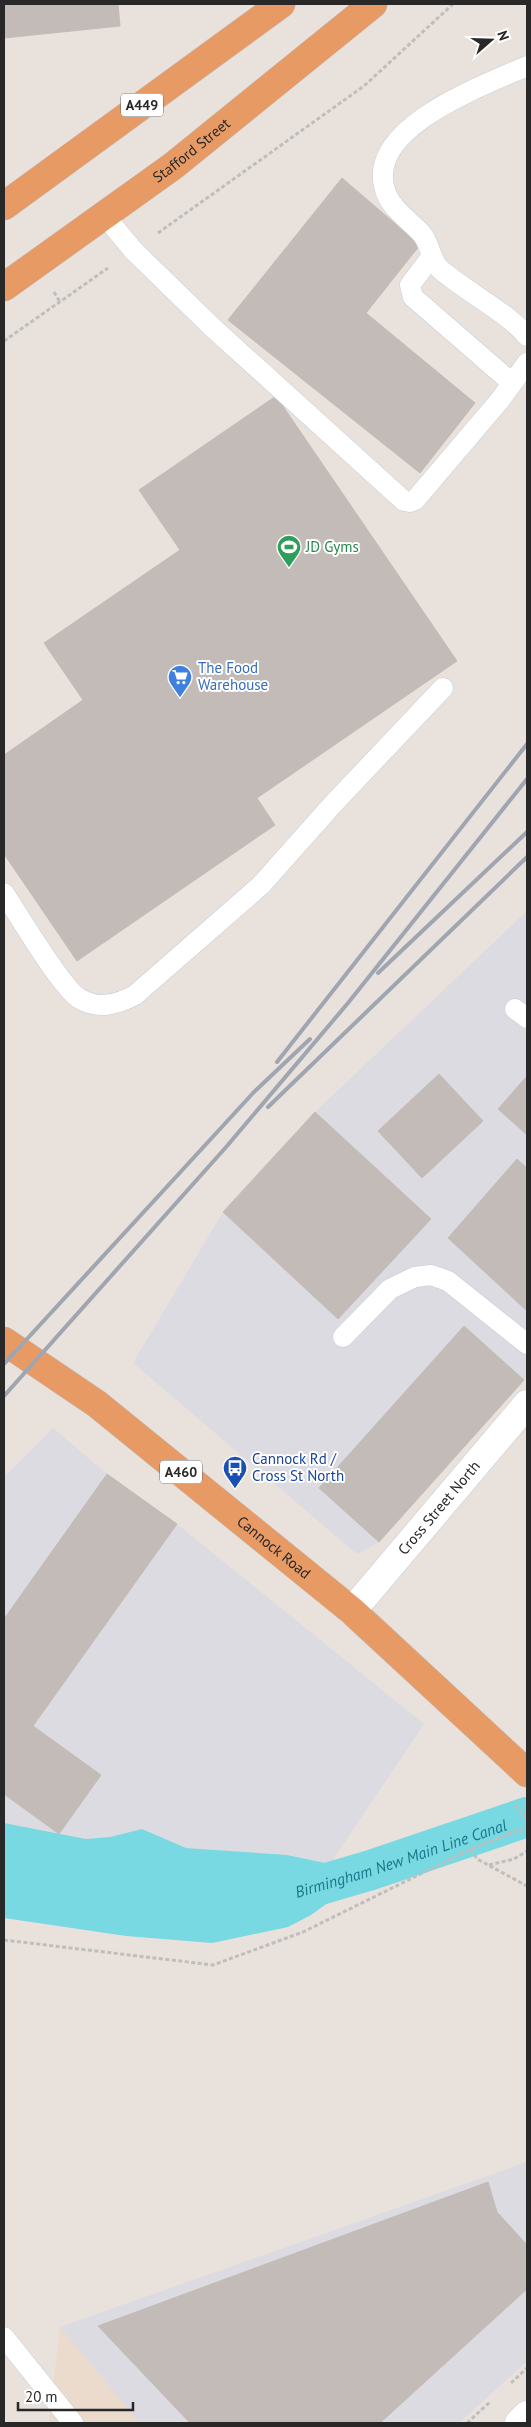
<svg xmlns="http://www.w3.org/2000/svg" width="531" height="2427" viewBox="0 0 531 2427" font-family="'PT Sans',sans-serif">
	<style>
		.industrial { fill: #dcdbe2 }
		.education { fill: #eadbcc }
		.water { fill: #78d9e2 }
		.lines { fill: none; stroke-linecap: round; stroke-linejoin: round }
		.canal { stroke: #78d9e2; stroke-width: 40 }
		.building { fill: #c2bbb8; stroke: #c4bcb5 }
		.service-casing { stroke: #c7ccd5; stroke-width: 21 }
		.minor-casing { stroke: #c7ccd5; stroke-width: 29 }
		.trunk-casing { stroke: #bebebe; stroke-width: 29 }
		.path { stroke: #bebebe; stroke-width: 3; stroke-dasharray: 4 2.5; stroke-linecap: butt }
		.service { stroke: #fff; stroke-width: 20 }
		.minor { stroke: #fff; stroke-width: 28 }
		.trunk { stroke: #e89a64; stroke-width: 28 }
		.rail { stroke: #9fa5b1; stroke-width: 4 }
		.labels { text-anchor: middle; stroke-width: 4; stroke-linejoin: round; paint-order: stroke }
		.shield { fill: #fff; stroke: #686868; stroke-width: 1 }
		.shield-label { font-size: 14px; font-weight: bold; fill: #282828 }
		.street-label { font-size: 15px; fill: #282828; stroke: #fff }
		.leisure-label { font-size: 15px; fill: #27864d; stroke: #fff; text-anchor: start }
		.shop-label { font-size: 15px; fill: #366cbe; stroke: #fff; text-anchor: start }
		.transit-label { font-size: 15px; fill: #164399; stroke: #fff; text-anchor: start }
		.water-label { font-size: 16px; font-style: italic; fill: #1a788b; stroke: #fff }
	</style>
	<rect width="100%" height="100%" fill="#e9e1db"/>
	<g class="industrial">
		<polygon points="527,911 527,1376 379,1542 357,1554 133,1363 223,1212 315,1112"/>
		<polygon points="53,1428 107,1474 177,1524 424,1724 330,1864 287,1855 186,1848 142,1829 110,1837 86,1839 4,1823 4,1477"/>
		<polygon points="527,2162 527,2361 459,2423 140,2423 60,2327"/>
	</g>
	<polygon class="education" points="60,2327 140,2423 49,2423"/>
	<polygon class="water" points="4,1823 86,1839 110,1837 142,1829 186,1848 287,1855 330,1864 348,1877 336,1897 311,1915 288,1927 212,1943 126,1936 4,1918"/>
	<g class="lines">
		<path class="canal" id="s1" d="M296,1892L371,1870L527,1817"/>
	</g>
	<g class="building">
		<polygon points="4,4 118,4 120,26 4,38"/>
		<polygon points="342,178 420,245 366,313 475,403 420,473 228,320"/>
		<polygon points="276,396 457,661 257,798 275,825 77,961 4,854 4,755 83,700 44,643 180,550 139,490"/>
		<polygon points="439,1074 483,1121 422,1178 378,1131"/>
		<polygon points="527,1076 527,1135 498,1109"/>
		<polygon points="315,1112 431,1219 338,1319 223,1212"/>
		<polygon points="517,1159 527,1168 527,1311 448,1238"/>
		<polygon points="464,1326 524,1380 379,1542 319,1488"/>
		<polygon points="107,1474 177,1524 33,1726 101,1775 59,1834 4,1794 4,1619"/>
		<polygon points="488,2182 497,2212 527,2245 527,2289 380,2423 190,2423 98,2326"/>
	</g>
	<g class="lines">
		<defs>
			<g id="service">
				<path d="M527,66C485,85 365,127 385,190C390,208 409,220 421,233C431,244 430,260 440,269C465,291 507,312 527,336"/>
				<polyline points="104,215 133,250 212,327 404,501 410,502 415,500 500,400 527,363"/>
				<polyline points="432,256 410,285 413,297 512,383"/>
				<path d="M4,893C18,914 62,989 80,999C99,1010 118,1004 135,995L261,885L334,803L443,688"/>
				<polyline points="515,1009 527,1018"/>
				<polyline points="343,1337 390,1289 415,1277 431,1275 448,1281 527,1344"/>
				<polyline points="4,2337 73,2423"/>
			</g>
			<g id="minor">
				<path id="s2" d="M352,1611L527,1404"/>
				<polyline points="519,2423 527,2415"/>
			</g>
			<g id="trunk">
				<polyline points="4,206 281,4"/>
				<path id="s3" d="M4,287L173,166L373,4"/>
				<path id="s4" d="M4,1341L97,1404L352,1611L527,1773"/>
			</g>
		</defs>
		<use href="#service" class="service-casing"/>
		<use href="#minor" class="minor-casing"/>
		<use href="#trunk" class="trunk-casing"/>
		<g class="path">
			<polyline points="158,233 364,86 453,4"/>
			<polyline points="54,292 60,302"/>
			<polyline points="4,341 108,268"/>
			<polyline points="515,1805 527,1819"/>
			<polyline points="471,1849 477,1859 527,1886"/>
			<polyline points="489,1865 514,1859 527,1851"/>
			<polyline points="4,1940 213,1965 303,1932 471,1849 527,1827"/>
			<polyline points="511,2383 527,2368"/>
			<polyline points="467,2423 490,2402"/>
		</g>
		<use href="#service" class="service"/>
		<use href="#minor" class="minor"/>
		<use href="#trunk" class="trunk"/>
		<g class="rail">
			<polyline points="378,973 527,832"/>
			<polyline points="277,1062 527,744"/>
			<polyline points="268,1107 527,857"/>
			<polyline points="4,1364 254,1092 310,1039"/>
			<polyline points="4,1396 227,1146 348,1003 527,779"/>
		</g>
	</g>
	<defs>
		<symbol id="stadium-pin" viewBox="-11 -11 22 30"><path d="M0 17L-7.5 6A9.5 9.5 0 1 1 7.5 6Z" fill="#2e9e5b" stroke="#fff"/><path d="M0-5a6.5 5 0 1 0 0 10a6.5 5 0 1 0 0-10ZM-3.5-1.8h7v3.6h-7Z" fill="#fff"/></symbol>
		<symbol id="supermarket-pin" viewBox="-11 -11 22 30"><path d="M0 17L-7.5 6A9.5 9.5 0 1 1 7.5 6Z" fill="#3f7fe0" stroke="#fff"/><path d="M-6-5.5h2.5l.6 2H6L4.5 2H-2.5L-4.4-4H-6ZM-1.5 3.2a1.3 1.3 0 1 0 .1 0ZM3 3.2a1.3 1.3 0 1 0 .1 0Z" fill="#fff"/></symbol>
		<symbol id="bus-pin" viewBox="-11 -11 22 30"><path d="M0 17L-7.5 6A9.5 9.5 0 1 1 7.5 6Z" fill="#1a4fb4" stroke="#fff"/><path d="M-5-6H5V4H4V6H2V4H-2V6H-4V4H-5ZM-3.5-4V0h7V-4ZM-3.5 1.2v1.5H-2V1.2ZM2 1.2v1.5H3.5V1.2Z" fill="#fff"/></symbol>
	</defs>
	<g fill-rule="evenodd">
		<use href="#stadium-pin" x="275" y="533" width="28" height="38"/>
		<use href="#supermarket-pin" x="166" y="663" width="28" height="38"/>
		<use href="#bus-pin" x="221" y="1454" width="28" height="38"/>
	</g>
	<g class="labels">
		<g class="shield">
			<rect x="121" y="93.5" width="42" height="23" rx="4"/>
			<rect x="160" y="1460.5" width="42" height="23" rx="4"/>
		</g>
		<g class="shield-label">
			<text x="142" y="110">A449</text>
			<text x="181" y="1477">A460</text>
		</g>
		<g class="street-label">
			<text dy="5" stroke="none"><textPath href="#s3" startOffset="232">Stafford Street</textPath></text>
			<text dy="5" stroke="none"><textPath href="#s2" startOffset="135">Cross Street North</textPath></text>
			<text dy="5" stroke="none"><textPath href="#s4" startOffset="340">Cannock Road</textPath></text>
		</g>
		<g class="leisure-label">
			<text x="306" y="552">JD Gyms</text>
		</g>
		<g class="shop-label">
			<text x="198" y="673">The Food<tspan x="198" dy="17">Warehouse</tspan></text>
		</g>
		<g class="transit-label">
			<text x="252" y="1464">Cannock Rd /<tspan x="252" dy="17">Cross St North</tspan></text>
		</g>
		<g class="water-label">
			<text dy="6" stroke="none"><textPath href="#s1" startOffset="110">Birmingham New Main Line Canal</textPath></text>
		</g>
	</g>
	<rect width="531" height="2427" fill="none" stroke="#282828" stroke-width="10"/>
	<g transform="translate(491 40) rotate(70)" stroke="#ffffff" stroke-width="4" paint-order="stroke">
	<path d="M0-4L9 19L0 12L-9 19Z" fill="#282828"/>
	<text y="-8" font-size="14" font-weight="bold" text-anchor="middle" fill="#282828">N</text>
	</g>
	<path d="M18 2402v8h115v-8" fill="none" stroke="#282828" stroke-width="2.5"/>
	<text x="25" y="2402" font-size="15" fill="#282828" stroke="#ffffff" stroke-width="4" paint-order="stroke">20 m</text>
</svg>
